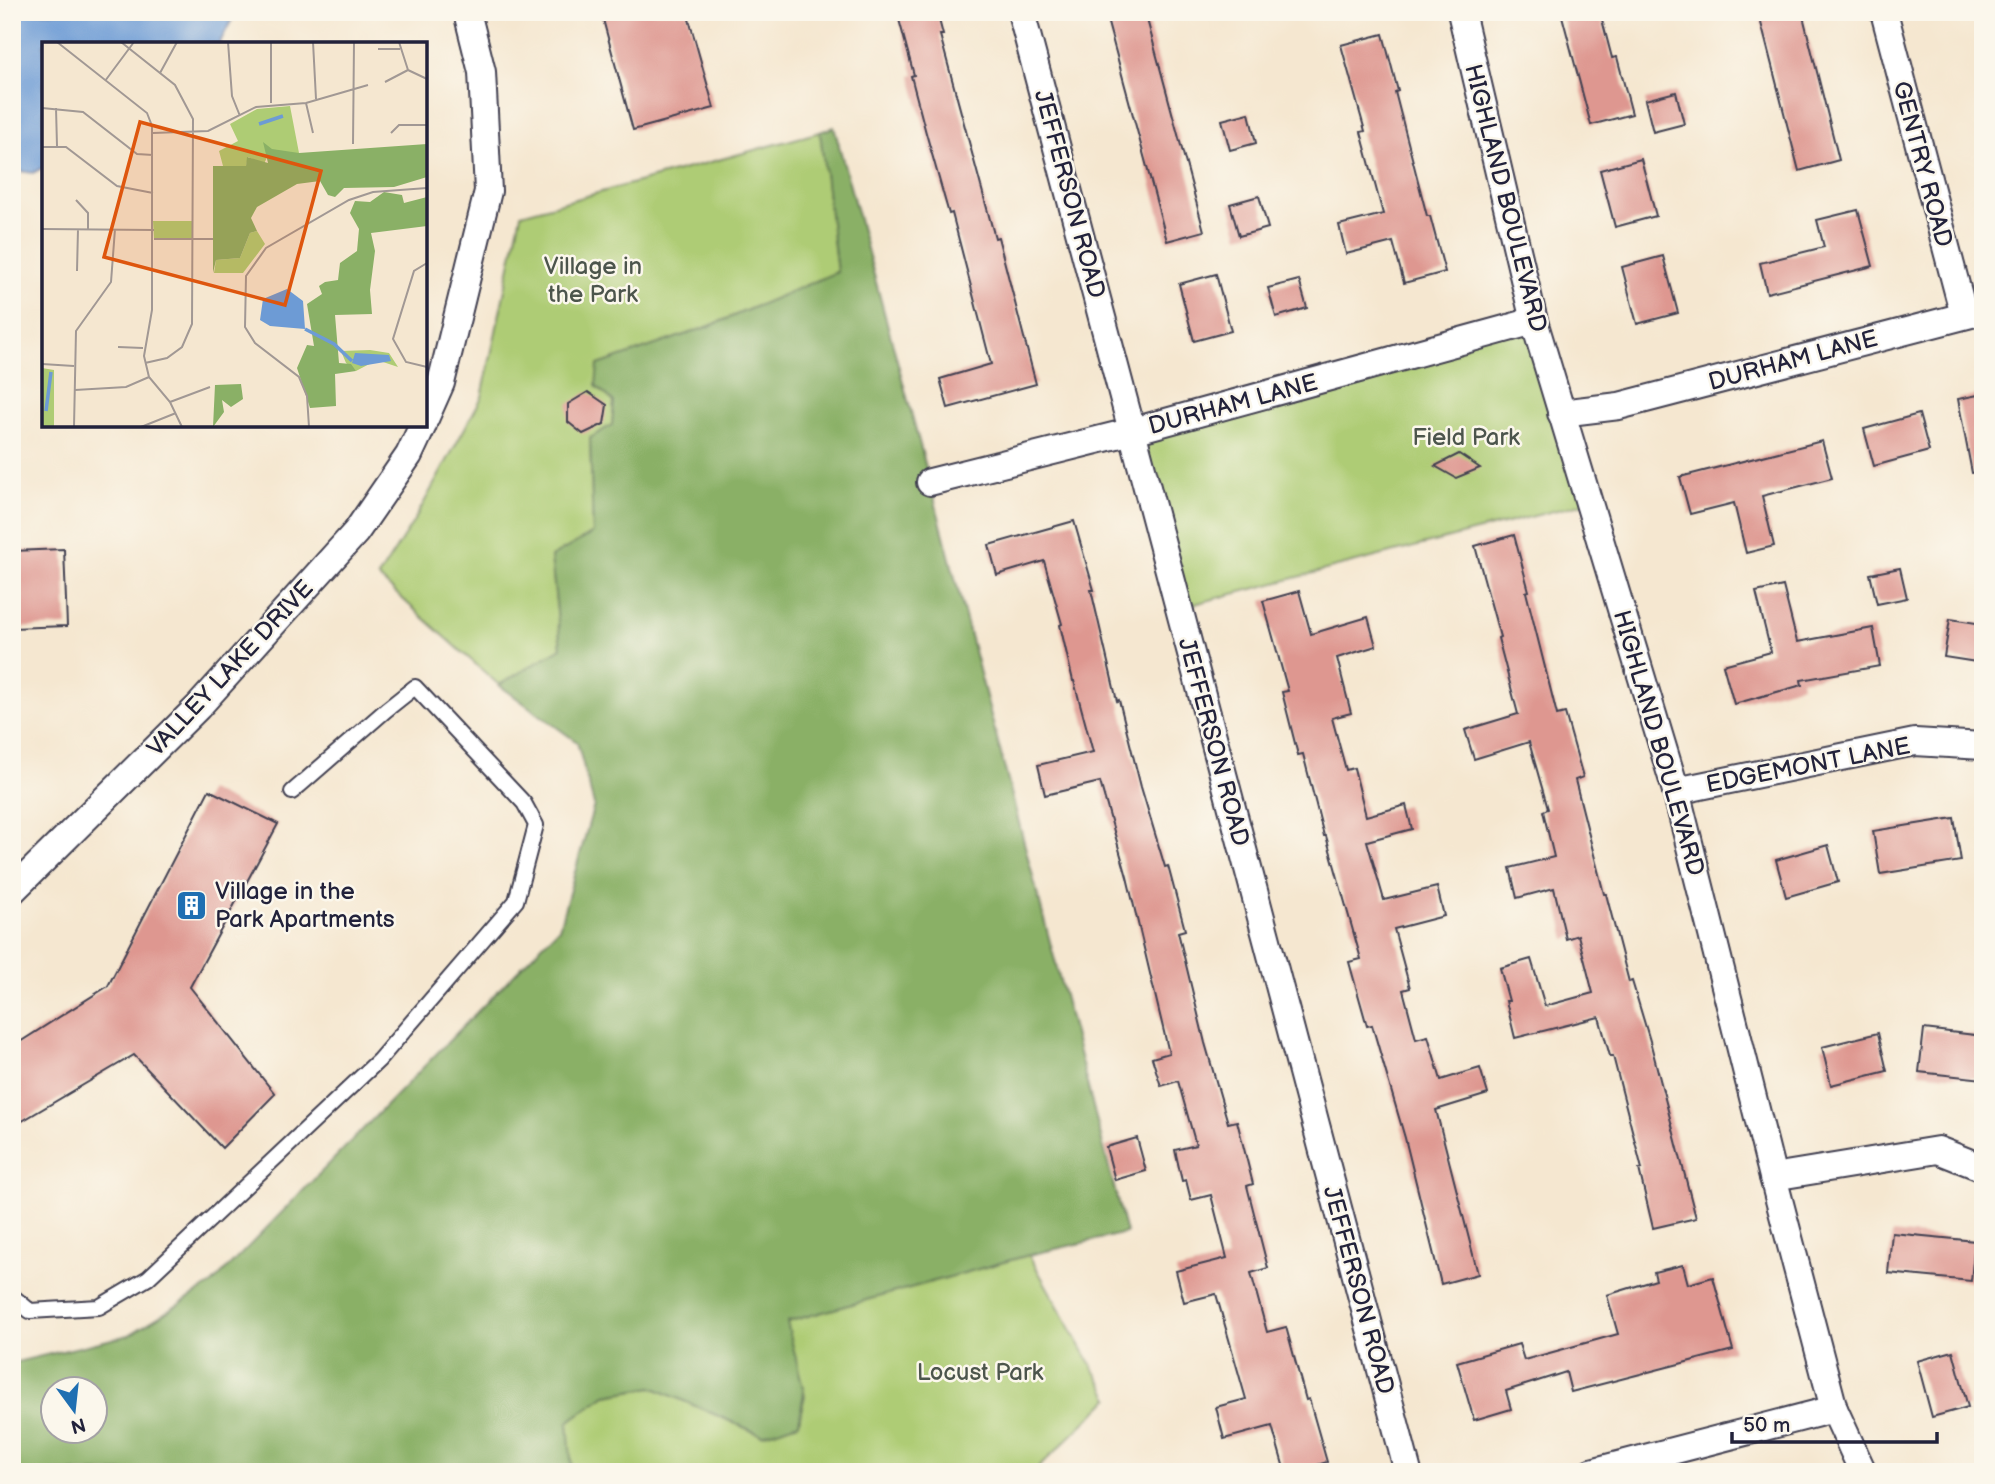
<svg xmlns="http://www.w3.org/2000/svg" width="1995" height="1484" viewBox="0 0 1995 1484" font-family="'Balsamiq Sans',sans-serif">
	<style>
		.green { fill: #aecc74; stroke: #687758; stroke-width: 2 }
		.forest { fill: #8ab066; stroke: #566950; stroke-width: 2; fill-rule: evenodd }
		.water { fill: #6d9bd5; stroke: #485e88; stroke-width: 2 }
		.building { fill: #de9790 }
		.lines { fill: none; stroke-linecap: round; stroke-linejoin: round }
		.lane-casing { stroke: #424051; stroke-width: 18 }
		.street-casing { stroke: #424051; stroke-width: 30 }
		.lane { stroke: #fff; stroke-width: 14 }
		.street { stroke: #fff; stroke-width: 26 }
		.labels { text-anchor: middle; stroke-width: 5; stroke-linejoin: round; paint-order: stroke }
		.street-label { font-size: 24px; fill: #22223b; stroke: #fbf7ec }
		.park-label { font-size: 24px; fill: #4c554c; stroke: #fbf7ec }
		.poi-label { font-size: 24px; fill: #22223b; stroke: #fbf7ec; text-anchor: start }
		.inset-river { fill: none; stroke: #6d9bd5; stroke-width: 3.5 }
		.inset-road { fill: none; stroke: #a19894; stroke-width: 2 }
		.view { fill: #de560e; fill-opacity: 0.15; stroke: #de560e; stroke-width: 3.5 }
		.inset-edge { fill: none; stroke: #22223b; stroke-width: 3.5 }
	</style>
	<rect width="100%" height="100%" fill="#fbf7ec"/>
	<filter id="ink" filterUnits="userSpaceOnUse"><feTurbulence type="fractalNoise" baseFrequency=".0143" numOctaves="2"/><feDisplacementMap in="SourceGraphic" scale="14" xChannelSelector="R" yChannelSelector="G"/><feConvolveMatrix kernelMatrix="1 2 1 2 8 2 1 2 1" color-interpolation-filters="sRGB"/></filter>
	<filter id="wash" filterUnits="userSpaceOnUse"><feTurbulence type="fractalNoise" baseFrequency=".00686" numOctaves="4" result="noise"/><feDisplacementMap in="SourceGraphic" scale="28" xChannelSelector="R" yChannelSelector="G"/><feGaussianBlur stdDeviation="1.57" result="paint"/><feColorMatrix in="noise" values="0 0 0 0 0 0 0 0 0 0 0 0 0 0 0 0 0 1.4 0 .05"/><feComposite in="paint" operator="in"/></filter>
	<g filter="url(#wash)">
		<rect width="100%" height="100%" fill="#f5e7d0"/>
		<g class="green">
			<polygon points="820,132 837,272 710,326 598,366 614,402 612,425 590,439 593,533 551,557 561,648 499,685 378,577 415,519 482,397 521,214"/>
			<polygon points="1534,321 1588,502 1179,608 1133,431"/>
			<polygon points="1029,1255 1110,1398 1034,1472 572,1472 570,1470 568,1422 606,1395 652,1387 761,1435 798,1423 805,1396 786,1322"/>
		</g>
		<path class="forest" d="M834,127L930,482L1126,1233L1029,1255L787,1322L804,1392L799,1423L762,1435L652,1387L606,1395L568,1422L572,1472H12V1363L129,1335L212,1284L559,928L594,805L577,742L499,685L561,648L551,557L593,533L590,438L612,425L614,402L596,386L598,365L710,326L837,272L820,132ZM52,1390H94V1432H52Z"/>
		<polygon class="water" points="12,12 236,12 219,44 44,44 44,167 33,173 12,170"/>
		<g id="blocks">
			<g class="building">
				<polygon points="601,12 687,12 714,108 633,130"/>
				<polygon points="897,12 937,12 943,35 940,35 995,238 998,237 1036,384 948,408 940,379 991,364 952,213 949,214 926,133 911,76 914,75"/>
				<polygon points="1105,12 1145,12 1204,231 1167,241"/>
				<polygon points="1561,12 1600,12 1612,58 1617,57 1632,114 1591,125"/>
				<polygon points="1786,12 1802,12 1839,160 1799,171 1760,19"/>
				<polygon points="1383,34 1398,91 1395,92 1427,216 1430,216 1445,272 1404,283 1393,242 1346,254 1339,225 1383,214 1361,132 1365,131 1341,45"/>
				<polygon points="1676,92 1684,124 1653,132 1645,100"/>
				<polygon points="1249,113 1256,143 1230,150 1222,120"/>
				<polygon points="1641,159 1656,216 1615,227 1600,170"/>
				<polygon points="1259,196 1268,228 1239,236 1230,204"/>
				<polygon points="1858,210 1873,266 1767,293 1760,263 1824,247 1817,220"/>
				<polygon points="1663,256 1678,313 1637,324 1622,267"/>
				<polygon points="1216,274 1231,331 1194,341 1179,284"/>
				<polygon points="1299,280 1307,308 1276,317 1268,288"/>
				<polygon points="588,392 607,405 604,424 583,434 568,422 568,404"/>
				<polygon points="1983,394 1983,472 1972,473 1958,399"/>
				<polygon points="1919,414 1929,451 1874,466 1864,429"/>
				<polygon points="1822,441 1832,478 1762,496 1774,546 1746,553 1734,503 1690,514 1680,477"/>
				<polygon points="1459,454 1480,468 1456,478 1435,466"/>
				<polygon points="1074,521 1094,590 1091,590 1117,701 1119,700 1141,787 1165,867 1168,866 1185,930 1178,932 1205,1043 1228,1123 1237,1121 1253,1184 1247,1186 1268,1268 1251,1273 1267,1332 1286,1327 1306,1400 1309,1399 1327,1462 1294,1472 1285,1472 1272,1426 1224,1439 1216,1407 1246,1399 1216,1294 1184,1302 1176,1271 1227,1258 1211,1195 1191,1200 1186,1180 1182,1181 1175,1150 1196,1145 1178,1081 1161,1086 1152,1058 1169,1053 1127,877 1100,782 1045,795 1038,765 1093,752 1074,681 1073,681 1060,625 1062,624 1044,561 997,575 989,545"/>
				<polygon points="1514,535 1529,591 1526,592 1557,715 1565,713 1583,777 1575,780 1604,894 1606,894 1629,982 1632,981 1650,1041 1696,1218 1653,1228 1639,1169 1642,1169 1613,1056 1610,1056 1599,1017 1515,1038 1506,1001 1509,1001 1500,968 1531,959 1545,1006 1593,993 1578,935 1566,939 1554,888 1517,898 1510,868 1554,857 1543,811 1548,809 1529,742 1474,759 1465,730 1518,714 1498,638 1500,637 1475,546"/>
				<polygon points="64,549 67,626 12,628 12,551"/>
				<polygon points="1900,568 1907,598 1877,604 1870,574"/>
				<polygon points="1783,586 1797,642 1873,628 1880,666 1801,680 1802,685 1734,704 1723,665 1771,652 1756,592"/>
				<polygon points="1299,591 1311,634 1368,617 1376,646 1337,658 1351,713 1332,718 1346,770 1354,768 1366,816 1406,805 1412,829 1367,841 1384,900 1437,887 1444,916 1394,929 1410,988 1403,990 1416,1039 1428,1036 1441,1080 1480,1068 1488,1094 1436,1110 1478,1274 1441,1284 1405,1138 1372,1025 1367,1026 1349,962 1361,959 1326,836 1324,836 1303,754 1298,755 1282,692 1288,691 1263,601"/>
				<polygon points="1950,619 1983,624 1983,663 1944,657"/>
				<polygon points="209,790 278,824 190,987 275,1094 222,1148 134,1055 12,1127 12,1047 108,986"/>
				<polygon points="1954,818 1961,861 1880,874 1873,831"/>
				<polygon points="1828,845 1838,882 1786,897 1776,860"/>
				<polygon points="1924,1029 1983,1036 1983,1079 1919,1072"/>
				<polygon points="1878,1033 1887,1071 1831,1085 1822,1047"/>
				<polygon points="1137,1138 1146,1171 1115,1180 1106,1147"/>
				<polygon points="1892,1233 1975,1241 1971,1281 1888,1273"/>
				<polygon points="1683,1265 1688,1284 1713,1277 1733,1350 1571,1392 1566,1372 1506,1391 1511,1409 1474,1420 1457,1362 1519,1344 1524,1360 1618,1334 1607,1295 1656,1280 1654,1272"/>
				<polygon points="1953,1351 1968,1407 1932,1417 1917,1361"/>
			</g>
		</g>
	</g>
	<g filter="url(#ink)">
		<use href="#blocks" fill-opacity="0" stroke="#424051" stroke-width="2"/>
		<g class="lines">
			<defs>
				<polyline id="lane" points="12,1296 30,1311 99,1307 148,1278 379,1060 516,901 536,825 524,803 415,687 386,710 292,792"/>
				<g id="street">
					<polyline points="1021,12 1408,1472"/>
					<polyline points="1461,12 1534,321 1676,791 1773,1177 1834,1409 1863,1472"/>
					<polyline points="1884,12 1964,315"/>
					<polyline points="1561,413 1619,406 1983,311"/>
					<polyline points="425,419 441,383 488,191 482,72 467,12"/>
					<polyline points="930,482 1133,431 1534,321"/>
					<polyline points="1676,791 1915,742 1983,746"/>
					<polyline points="12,891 198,707 356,532 409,455 423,425"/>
					<polyline points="1773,1177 1938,1150 1983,1168"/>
					<polyline points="1591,1472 1834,1409"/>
				</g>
			</defs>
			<use href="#lane" class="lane-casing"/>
			<use href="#street" class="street-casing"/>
			<use href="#lane" class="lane"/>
			<use href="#street" class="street"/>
		</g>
	</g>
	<defs>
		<symbol id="building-square" viewBox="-11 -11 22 22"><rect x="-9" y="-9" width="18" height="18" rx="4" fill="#1f6fb2" stroke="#fbf7ec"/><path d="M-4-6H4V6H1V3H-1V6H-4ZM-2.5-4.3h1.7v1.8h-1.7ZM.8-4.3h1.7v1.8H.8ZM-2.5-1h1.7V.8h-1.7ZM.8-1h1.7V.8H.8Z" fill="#fff"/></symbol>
	</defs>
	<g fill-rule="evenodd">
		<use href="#building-square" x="174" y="888" width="35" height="35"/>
	</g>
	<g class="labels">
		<g class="street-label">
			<text transform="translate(1923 164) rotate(75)" y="8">GENTRY ROAD</text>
			<text transform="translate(1070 194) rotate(75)" y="8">JEFFERSON ROAD</text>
			<text transform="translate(1506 198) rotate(76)" y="8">HIGHLAND BOULEVARD</text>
			<text transform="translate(1793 360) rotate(-15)" y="8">DURHAM LANE</text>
			<text transform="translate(1233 404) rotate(-15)" y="8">DURHAM LANE</text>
			<text transform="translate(230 668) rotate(-47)" y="8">VALLEY LAKE DRIVE</text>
			<text transform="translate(1214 742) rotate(75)" y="8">JEFFERSON ROAD</text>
			<text transform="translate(1659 743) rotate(74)" y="8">HIGHLAND BOULEVARD</text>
			<text transform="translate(1808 765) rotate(-11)" y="8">EDGEMONT LANE</text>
			<text transform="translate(1359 1290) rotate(75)" y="8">JEFFERSON ROAD</text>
		</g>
		<g class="park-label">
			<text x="593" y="274">Village in<tspan x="593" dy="28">the Park</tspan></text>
			<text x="1466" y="445">Field Park</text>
			<text x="980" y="1380">Locust Park</text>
		</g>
		<g class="poi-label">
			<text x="215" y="899">Village in the<tspan x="215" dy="28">Park Apartments</tspan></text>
		</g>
	</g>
	<g transform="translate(42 42)">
		<rect width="385" height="385" fill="#f5e7d0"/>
		<path d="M248,64L257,111L226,113L222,122L206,115L204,124H181L177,109L196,99L188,82L215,67ZM111,179H151V197H112ZM215,189L223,202L201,231H172L174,218L198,216L208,191ZM328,308L347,311L356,325L335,318L314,329L304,321L299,309ZM0,326L12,328V385H0Z" fill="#aecc74"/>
		<path d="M221,100L230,107L257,111L385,102V135L352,145L302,146L293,155L286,153L278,139L255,142L215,165L209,176L215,189L208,191L198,216L174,218L171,231V124H204L205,115L226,121ZM342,150L360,153L362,161L385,155V184L329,191L333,209L328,248L330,272L293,273L297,321L309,322L314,329L293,332L294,364L268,366L255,326L265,303L272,304L265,262L280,252L277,244L283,240L296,238L298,221L315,209L317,187L308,171L313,159L328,160ZM199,342L201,357L189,365L180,358L182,370L171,385L173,343Z" fill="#8ab066"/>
		<path d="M245,247L261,259L263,287L228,284L218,278L221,257ZM313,311L347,313L349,319L319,324L310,321Z" fill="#6d9bd5"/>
		<path class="inset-river" d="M217,82L241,74M263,287L292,302L310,319M4,369L9,330"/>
		<path class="inset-road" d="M15,0L105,71L110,84V268L102,314L107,335L128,360L140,385M79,0L133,43L151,77L150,282L140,305L125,316L103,321M186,0L190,54L198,74M271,0L274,57M357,0L366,28M336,7H358M366,28L385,37M118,31L135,0M63,39L92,0M343,40L366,28M229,61V0M264,61L271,91M0,66L41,70L95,112L111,113M14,66L15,104M111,91L166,89L214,65L264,61L326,43M349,91L357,83H385M311,102L312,0M0,105H24L75,144L111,151M0,107V131M34,158L46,171V187M0,187L112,188M112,197H171M385,221L372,229L351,297L364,320L385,325M35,229L36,187M76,305L101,306M0,322L32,324M33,348L84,345L107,335M128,360L168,345M32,385L34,289L69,240L73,187M99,385L134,371M267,385L265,354L257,335L213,301L203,285L204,234L224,206L307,158L331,150L385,146"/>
		<path class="view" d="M98,80L279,129L243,263L62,215Z"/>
		<rect width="385" height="385" class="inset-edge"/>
	</g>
	<rect width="1995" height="1484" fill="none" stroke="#fbf7ec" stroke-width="42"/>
	<g transform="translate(74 1410) rotate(165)"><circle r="33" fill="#fbf7ec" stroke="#a4a2a5" stroke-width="2"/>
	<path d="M0-5L12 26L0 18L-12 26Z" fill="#1f6fb2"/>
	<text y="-10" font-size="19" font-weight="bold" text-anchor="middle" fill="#22223b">N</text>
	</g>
	<path d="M1732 1432v10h205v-10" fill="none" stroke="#22223b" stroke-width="3.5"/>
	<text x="1743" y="1432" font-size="21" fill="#22223b" stroke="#fbf7ec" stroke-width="5" paint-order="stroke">50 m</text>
</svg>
